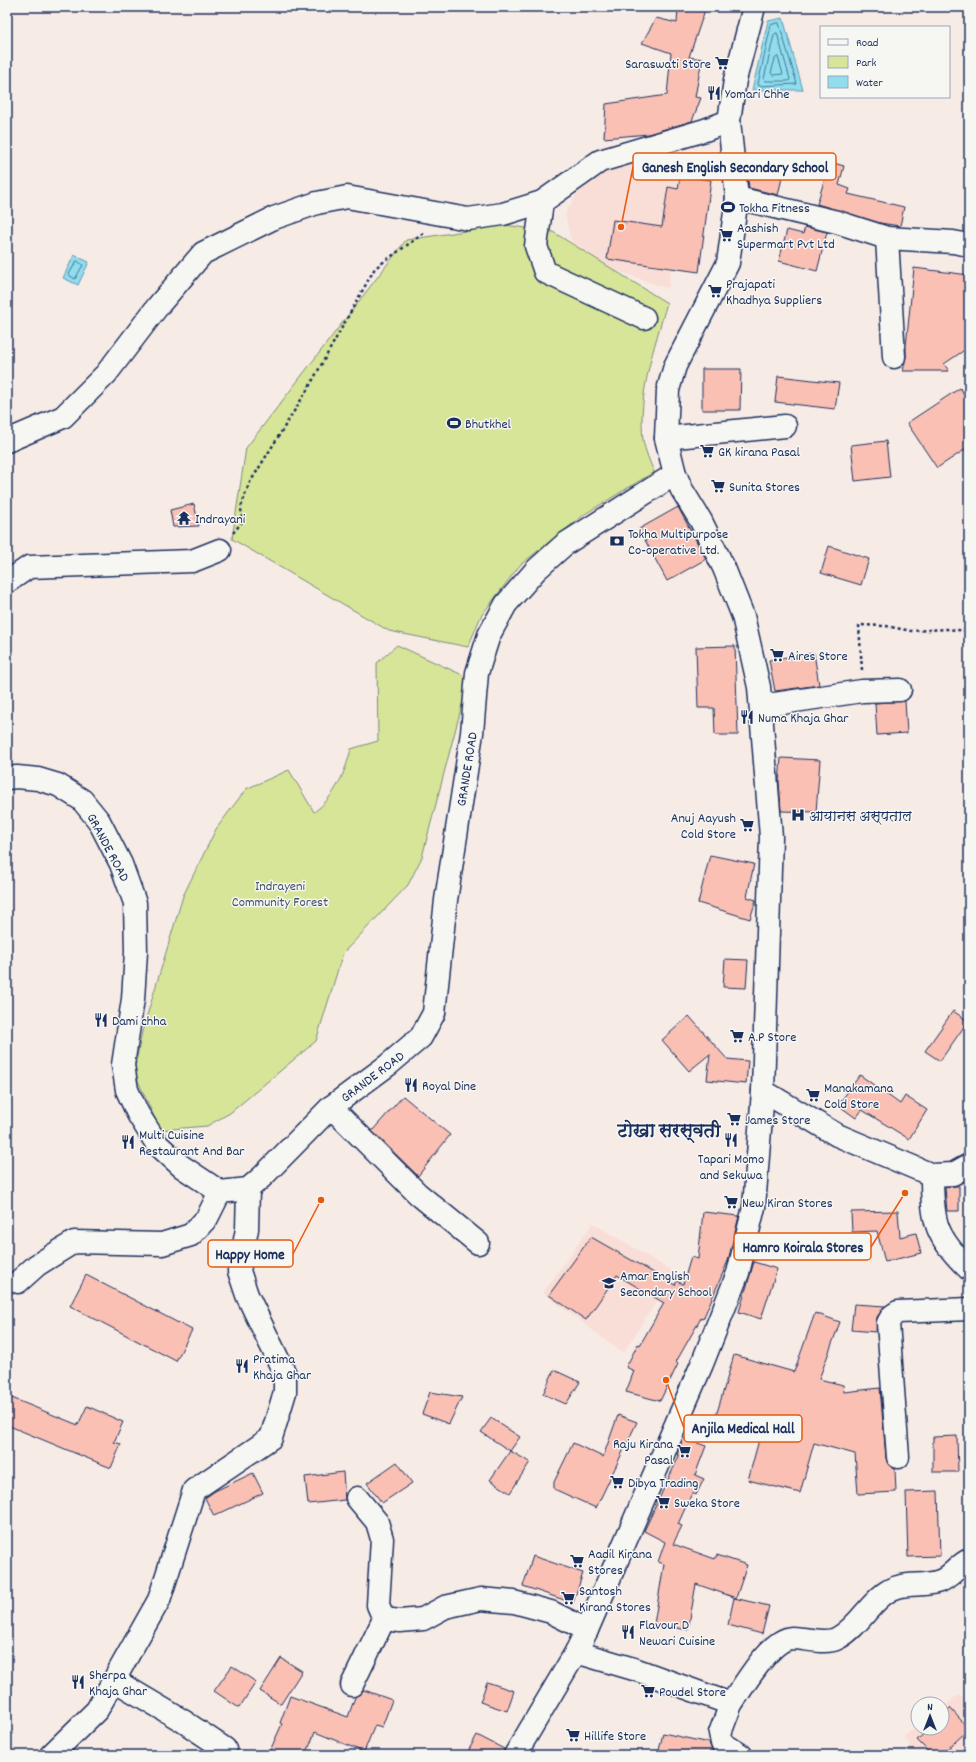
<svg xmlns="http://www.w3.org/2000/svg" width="976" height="1762" viewBox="0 0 976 1762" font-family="Dekko,'Playpen Sans Deva',sans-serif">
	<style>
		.built { fill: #f8ded7 }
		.green { fill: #d7e598; stroke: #798a7b }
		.water { fill: #8fdded; stroke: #6197b4 }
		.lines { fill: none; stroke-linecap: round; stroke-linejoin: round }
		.shore { stroke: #497597; stroke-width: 1 }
		.building { fill: #fac0b4; stroke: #1b2f5e }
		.minor-casing { stroke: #1b2f5e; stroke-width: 25 }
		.major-casing { stroke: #1b2f5e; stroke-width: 25 }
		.path { stroke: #1b2f5e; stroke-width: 2.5; stroke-dasharray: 3 3; stroke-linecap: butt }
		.minor { stroke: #f6f6f2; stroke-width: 22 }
		.major { stroke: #f6f6f2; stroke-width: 22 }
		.labels { text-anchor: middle; stroke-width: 3; stroke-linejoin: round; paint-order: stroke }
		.poi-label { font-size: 14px; fill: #1b2f5e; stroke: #f6f6f2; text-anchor: start }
		.street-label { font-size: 14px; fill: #1b2f5e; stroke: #f6f6f2 }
		.park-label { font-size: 14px; fill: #41536a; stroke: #f6f6f2 }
		.district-label { font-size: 18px; font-weight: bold; fill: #1b2f5e; stroke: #f6f6f2 }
		.leader { fill: none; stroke: #e8590c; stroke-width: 1.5 }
		.callout-dot { fill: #e8590c; stroke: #f6f6f2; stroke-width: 1.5 }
		.callout { fill: #f6f6f2; stroke: #e8590c; stroke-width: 1.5 }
		.callout-label { font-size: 15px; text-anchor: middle; font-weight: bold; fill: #1b2f5e }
	</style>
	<rect width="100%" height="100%" fill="#f7ebe6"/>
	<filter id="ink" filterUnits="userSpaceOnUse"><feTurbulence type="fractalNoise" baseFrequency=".025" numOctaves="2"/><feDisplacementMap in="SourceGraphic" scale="8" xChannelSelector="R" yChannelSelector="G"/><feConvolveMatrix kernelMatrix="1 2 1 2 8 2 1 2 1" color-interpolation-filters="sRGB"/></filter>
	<g filter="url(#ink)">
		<g class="built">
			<polygon points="680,141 669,289 591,262 571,241 565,213 578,192 613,164"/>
			<polygon points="593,1223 675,1273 623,1353 543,1293"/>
			<polygon points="957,1696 969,1696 969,1755 915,1755 904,1736 918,1726 918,1728 942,1728 942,1707"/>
		</g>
		<g class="green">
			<path d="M505,225L553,232L667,303C654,348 638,393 643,440C645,451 650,462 654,472L585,514L520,565L481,616L468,647L389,631L232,539L246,448L406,240Z"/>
			<path d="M397,645L469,678L422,857L408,885L343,953L316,1041L230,1113L207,1126L160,1130L134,1072L142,1032L183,896L216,829L246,789L289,770L314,812C335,797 345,773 351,749L378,741L377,663Z"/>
		</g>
		<g class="water">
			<polygon points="783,18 803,90 752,90 768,21"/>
			<polygon points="74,255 89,262 78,285 63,278"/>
		</g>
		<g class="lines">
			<g class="shore">
				<polygon points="779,23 797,84 759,86 758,84 771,25"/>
				<polygon points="777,33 790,79 789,81 766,81 764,79 774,35"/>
				<polygon points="778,57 783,74 773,75 771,73 775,59"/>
				<polygon points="77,261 83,265 75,279 69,275"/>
			</g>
		</g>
		<g class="building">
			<polygon points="678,7 706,7 689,57 702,59 695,97 701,98 692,121 648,134 604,138 606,104 667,95 671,53 642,43 656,18 677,23"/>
			<polygon points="830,162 844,166 839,185 850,189 848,194 904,207 900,226 880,223 817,204"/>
			<polygon points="747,169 782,178 778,195 749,188"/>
			<polygon points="680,176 711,180 699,272 607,259 613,220 662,227 668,187 678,189"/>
			<polygon points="805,227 827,232 817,271 779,261 787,230 803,234"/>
			<polygon points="914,268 969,275 969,347 944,364 949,371 903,371 906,357 906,346"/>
			<polygon points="702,369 741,369 740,410 702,410"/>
			<polygon points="778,376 839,383 835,409 775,402"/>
			<polygon points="960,388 969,401 969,447 937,468 907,423"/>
			<polygon points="886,441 890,477 855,481 851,445"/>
			<polygon points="194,504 199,526 173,527 170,510"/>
			<polygon points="678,507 706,559 667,581 639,529"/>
			<polygon points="829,546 869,559 861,585 821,573"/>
			<polygon points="735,646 738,735 715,735 714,708 698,708 696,647"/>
			<polygon points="814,653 819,685 775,691 769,660"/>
			<polygon points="905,701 907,733 877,735 875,703"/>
			<polygon points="781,758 820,760 816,812 781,811 779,782"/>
			<polygon points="710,855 754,864 747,897 756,900 750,919 698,903"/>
			<polygon points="725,959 748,960 746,988 723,987"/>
			<polygon points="953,1011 968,1021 940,1061 925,1051"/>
			<polygon points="689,1016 727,1059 748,1061 746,1084 707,1080 710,1054 689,1071 662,1040"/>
			<polygon points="860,1075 900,1104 905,1096 927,1110 909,1139 862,1110 856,1118 838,1105"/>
			<polygon points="403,1096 450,1135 418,1176 372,1131"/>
			<polygon points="956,1186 959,1186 959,1211 947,1211 945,1187"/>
			<polygon points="898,1211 900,1237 916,1233 921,1253 885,1262 877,1231 852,1232 851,1212"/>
			<polygon points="703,1212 739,1216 728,1261 703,1319 701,1318 676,1362 678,1364 660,1401 626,1392 634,1371 626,1367 638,1344 640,1345 664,1303 617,1275 586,1320 549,1295 591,1237 675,1285 677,1281 683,1284 691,1257 698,1259"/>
			<polygon points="754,1262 777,1269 761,1319 739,1312"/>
			<polygon points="86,1275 192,1330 176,1361 70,1306"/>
			<polygon points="854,1304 885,1306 877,1317 876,1332 851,1330"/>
			<polygon points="815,1313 840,1322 819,1379 843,1385 844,1392 880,1388 886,1458 888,1464 895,1469 896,1492 858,1494 855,1454 814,1443 800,1493 748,1480 762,1429 716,1416 734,1355 794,1372"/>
			<polygon points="554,1370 580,1382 566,1404 543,1394"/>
			<polygon points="430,1392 462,1397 449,1424 422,1414"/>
			<polygon points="7,1396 78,1425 87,1406 123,1422 114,1442 121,1444 111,1468 7,1425"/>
			<polygon points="618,1415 637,1422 596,1508 554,1489 554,1482 573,1443 603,1457"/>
			<polygon points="491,1418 520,1437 510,1451 481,1432"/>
			<polygon points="957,1436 958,1472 933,1472 933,1437"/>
			<polygon points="683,1438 706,1446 695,1475 704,1479 696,1495 692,1493 678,1524 682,1526 673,1544 715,1559 717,1555 747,1565 736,1598 696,1584 688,1630 654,1624 664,1564 658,1562 665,1542 644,1531 679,1456 677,1455"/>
			<polygon points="510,1451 530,1462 510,1493 490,1480"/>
			<polygon points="397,1462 412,1483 382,1503 367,1483"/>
			<polygon points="343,1472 345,1500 308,1504 305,1477"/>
			<polygon points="253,1473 263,1493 214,1516 205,1498 215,1491"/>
			<polygon points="938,1491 940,1556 908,1557 906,1492"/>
			<polygon points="533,1556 583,1573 573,1603 523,1586"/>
			<polygon points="734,1598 769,1606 762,1634 728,1625"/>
			<polygon points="281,1658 302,1671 281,1704 260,1691"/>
			<polygon points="232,1666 256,1682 239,1708 214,1691"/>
			<polygon points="487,1682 514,1691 507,1711 480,1702"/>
			<polygon points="364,1690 392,1700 382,1727 375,1725 364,1752 315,1732 306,1755 268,1755 282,1724 280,1723 290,1696 348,1717 355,1697"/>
			<polygon points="950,1708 969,1729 941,1755 932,1755 917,1740 930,1728 942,1728 942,1716"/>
			<polygon points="663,1733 709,1743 712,1750 718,1755 658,1755"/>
			<polygon points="477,1735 504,1749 503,1755 466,1755"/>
		</g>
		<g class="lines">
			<defs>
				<g id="minor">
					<polyline points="737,198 837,222 887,238 953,242 969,245"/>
					<polyline points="542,202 536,246 545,272 644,318"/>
					<polyline points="887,238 894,357"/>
					<polyline points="666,438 785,426"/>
					<polyline points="7,441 63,417 106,374 158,306 203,253 274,218 317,203 347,197 468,219 503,214 542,202 600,161 705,130 729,121"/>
					<polyline points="7,582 29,567 192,561 220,550"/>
					<polyline points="761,706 862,691 900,690"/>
					<polyline points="7,778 17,777 38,779 58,785 82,800 99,821 121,864 135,903 136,952 133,999 123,1065 127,1090 138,1114 157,1144 181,1166 220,1192 248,1189 262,1177 331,1107 388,1065 421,1037 434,1013 446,900 472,733 477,673 489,635 506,604 536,570 565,544 675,474"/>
					<polyline points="763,1091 837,1135 932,1175 953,1174 969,1165"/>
					<polyline points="331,1107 418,1194 478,1243"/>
					<path d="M932,1175C932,1221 935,1237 969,1269"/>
					<polyline points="18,1282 37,1265 74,1242 162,1244 191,1235 207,1218 220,1192"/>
					<polyline points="898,1457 888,1323 892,1316 898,1312 969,1309"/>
					<polyline points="357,1498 377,1522 382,1539 378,1605 384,1619 400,1621 423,1619 445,1607 481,1599 514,1602 551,1612 587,1630"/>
					<path d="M576,1652L637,1670L731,1704C744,1686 770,1639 792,1638C806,1638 826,1645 838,1638C857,1628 867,1607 884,1594C901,1580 921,1588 940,1581C951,1577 958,1565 969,1560"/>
					<polyline points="114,1680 183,1721 225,1749 222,1755"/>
					<polyline points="352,1685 384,1619"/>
					<polyline points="731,1704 720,1733 722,1743 741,1755"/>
					<polyline points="51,1755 97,1710 159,1600 194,1490 271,1438 285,1392 285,1374 247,1295 239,1271 247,1229 248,1189"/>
				</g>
				<polyline id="major" points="515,1755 576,1652 587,1630 702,1364 738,1273 754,1207 763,1091 771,837 759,687 743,616 724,568 701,521 682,490 675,474 666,438 668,390 675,366 728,263 737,198 729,121 735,80 754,7"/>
			</defs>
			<use href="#minor" class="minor-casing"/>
			<use href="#major" class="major-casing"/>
			<g class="path">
				<polyline points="233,533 242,522 241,507 249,484 309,387 375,268 424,233"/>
				<polyline points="862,670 859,625 886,626 911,631 946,629 969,631"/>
			</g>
			<use href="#minor" class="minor"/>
			<use href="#major" class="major"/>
		</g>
	</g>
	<defs>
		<symbol id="supermarket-bare" viewBox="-9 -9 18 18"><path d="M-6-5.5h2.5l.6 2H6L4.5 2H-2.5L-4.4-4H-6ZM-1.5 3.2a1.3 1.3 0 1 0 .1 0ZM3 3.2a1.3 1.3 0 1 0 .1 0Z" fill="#1b2f5e" stroke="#f6f6f2" stroke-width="2.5" paint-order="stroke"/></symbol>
		<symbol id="restaurant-bare" viewBox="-9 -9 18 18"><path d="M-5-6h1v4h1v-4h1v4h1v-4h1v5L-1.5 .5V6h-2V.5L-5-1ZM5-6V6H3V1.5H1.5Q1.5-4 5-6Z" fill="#1b2f5e" stroke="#f6f6f2" stroke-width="2.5" paint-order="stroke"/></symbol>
		<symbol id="stadium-bare" viewBox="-9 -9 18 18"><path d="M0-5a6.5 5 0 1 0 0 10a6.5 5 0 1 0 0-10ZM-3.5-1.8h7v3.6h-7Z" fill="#1b2f5e" stroke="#f6f6f2" stroke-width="2.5" paint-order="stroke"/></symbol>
		<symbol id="temple-bare" viewBox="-9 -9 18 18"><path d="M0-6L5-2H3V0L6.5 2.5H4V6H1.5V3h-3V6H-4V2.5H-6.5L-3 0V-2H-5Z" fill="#1b2f5e" stroke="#f6f6f2" stroke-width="2.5" paint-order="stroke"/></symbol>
		<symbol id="bank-bare" viewBox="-9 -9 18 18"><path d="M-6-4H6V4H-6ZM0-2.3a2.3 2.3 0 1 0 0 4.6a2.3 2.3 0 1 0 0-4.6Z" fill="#1b2f5e" stroke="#f6f6f2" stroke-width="2.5" paint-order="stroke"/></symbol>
		<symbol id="hospital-bare" viewBox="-9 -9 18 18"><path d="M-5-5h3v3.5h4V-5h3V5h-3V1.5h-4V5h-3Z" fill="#1b2f5e" stroke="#f6f6f2" stroke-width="2.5" paint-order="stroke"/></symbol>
		<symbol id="school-bare" viewBox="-9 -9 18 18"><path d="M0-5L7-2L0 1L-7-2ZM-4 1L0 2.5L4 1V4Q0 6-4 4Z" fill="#1b2f5e" stroke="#f6f6f2" stroke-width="2.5" paint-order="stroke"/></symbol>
	</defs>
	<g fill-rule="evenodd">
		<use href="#supermarket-bare" x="712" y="53" width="20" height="20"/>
		<use href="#restaurant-bare" x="704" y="83" width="20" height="20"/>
		<use href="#stadium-bare" x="718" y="197" width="20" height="20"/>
		<use href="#supermarket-bare" x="716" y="225" width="20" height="20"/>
		<use href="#supermarket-bare" x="705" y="281" width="20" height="20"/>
		<use href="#stadium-bare" x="444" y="413" width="20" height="20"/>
		<use href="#supermarket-bare" x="697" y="441" width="20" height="20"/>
		<use href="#supermarket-bare" x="708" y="476" width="20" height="20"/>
		<use href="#temple-bare" x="174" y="508" width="20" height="20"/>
		<use href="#bank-bare" x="607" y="531" width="20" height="20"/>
		<use href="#supermarket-bare" x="767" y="645" width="20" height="20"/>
		<use href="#restaurant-bare" x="737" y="707" width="20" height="20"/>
		<use href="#hospital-bare" x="788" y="805" width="20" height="20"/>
		<use href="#supermarket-bare" x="737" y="815" width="20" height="20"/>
		<use href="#restaurant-bare" x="91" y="1010" width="20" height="20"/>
		<use href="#supermarket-bare" x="727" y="1026" width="20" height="20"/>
		<use href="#restaurant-bare" x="401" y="1075" width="20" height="20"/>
		<use href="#supermarket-bare" x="803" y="1085" width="20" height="20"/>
		<use href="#supermarket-bare" x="724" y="1109" width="20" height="20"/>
		<use href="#restaurant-bare" x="721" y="1130" width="20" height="20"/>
		<use href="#restaurant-bare" x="118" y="1132" width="20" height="20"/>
		<use href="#supermarket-bare" x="721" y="1192" width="20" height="20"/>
		<use href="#school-bare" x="599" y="1273" width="20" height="20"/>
		<use href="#restaurant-bare" x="232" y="1356" width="20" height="20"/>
		<use href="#supermarket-bare" x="674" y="1441" width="20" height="20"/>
		<use href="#supermarket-bare" x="607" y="1472" width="20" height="20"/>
		<use href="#supermarket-bare" x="653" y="1492" width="20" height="20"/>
		<use href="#supermarket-bare" x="567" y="1551" width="20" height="20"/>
		<use href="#supermarket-bare" x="558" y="1588" width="20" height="20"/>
		<use href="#restaurant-bare" x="618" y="1622" width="20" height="20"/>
		<use href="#restaurant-bare" x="68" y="1672" width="20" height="20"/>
		<use href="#supermarket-bare" x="638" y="1681" width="20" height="20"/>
		<use href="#supermarket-bare" x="563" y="1725" width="20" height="20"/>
	</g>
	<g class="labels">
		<g class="poi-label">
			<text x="711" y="68" text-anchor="end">Saraswati Store</text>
			<text x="725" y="98">Yomari Chhe</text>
			<text x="739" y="212">Tokha Fitness</text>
			<text x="737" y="232">Aashish<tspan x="737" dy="16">Supermart Pvt Ltd</tspan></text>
			<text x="726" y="288">Prajapati<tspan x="726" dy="16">Khadhya Suppliers</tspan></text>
			<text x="465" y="428">Bhutkhel</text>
			<text x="718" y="456">GK kirana Pasal</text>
			<text x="729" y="491">Sunita Stores</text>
			<text x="195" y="523">Indrayani</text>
			<text x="628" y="538">Tokha Multipurpose<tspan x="628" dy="16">Co-operative Ltd.</tspan></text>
			<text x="788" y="660">Aires Store</text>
			<text x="758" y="722">Numa Khaja Ghar</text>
			<text x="809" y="820">आयानस अस्पताल</text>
			<text x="736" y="822" text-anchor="end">Anuj Aayush<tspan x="736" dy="16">Cold Store</tspan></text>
			<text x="112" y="1025">Dami chha</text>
			<text x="748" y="1041">A.P Store</text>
			<text x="422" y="1090">Royal Dine</text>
			<text x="824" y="1092">Manakamana<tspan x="824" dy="16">Cold Store</tspan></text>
			<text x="745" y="1124">James Store</text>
			<text x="139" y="1139">Multi Cuisine<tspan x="139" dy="16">Restaurant And Bar</tspan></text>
			<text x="731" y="1163" text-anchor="middle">Tapari Momo<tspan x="731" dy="16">and Sekuwa</tspan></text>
			<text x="742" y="1207">New Kiran Stores</text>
			<text x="620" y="1280">Amar English<tspan x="620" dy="16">Secondary School</tspan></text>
			<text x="253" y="1363">Pratima<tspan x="253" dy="16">Khaja Ghar</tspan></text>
			<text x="673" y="1448" text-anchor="end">Raju Kirana<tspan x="673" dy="16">Pasal</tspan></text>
			<text x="628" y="1487">Dibya Trading</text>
			<text x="674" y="1507">Sweka Store</text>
			<text x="588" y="1558">Aadil Kirana<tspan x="588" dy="16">Stores</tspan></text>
			<text x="579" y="1595">Santosh<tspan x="579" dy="16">Kirana Stores</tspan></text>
			<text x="639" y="1629">Flavour D<tspan x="639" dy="16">Newari Cuisine</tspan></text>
			<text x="89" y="1679">Sherpa<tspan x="89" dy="16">Khaja Ghar</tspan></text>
			<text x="659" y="1696">Poudel Store</text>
			<text x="584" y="1740">Hillife Store</text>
		</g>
		<g class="street-label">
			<text transform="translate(466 769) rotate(-81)" y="5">GRANDE ROAD</text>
			<text transform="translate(109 847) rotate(62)" y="5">GRANDE ROAD</text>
			<text transform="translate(372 1076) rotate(-37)" y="5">GRANDE ROAD</text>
		</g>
		<g class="park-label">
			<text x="280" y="890">Indrayeni<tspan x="280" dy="16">Community Forest</tspan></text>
		</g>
		<g class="district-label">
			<text x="669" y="1136">टोखा सरस्वती</text>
		</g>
	</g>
	<path class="leader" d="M621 227L633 167M905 1193L871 1247M321 1200L293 1254M666 1380L684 1428"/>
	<g class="callout-dot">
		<circle cx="621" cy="227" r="4"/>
		<circle cx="905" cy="1193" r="4"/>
		<circle cx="321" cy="1200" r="4"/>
		<circle cx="666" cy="1380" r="4"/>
	</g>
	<g class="callout">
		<rect x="633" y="153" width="203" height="27" rx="4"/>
		<rect x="734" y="1233" width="137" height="27" rx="4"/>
		<rect x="208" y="1240" width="85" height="27" rx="4"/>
		<rect x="684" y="1415" width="118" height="27" rx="4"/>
	</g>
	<g class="callout-label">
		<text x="735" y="172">Ganesh English Secondary School</text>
		<text x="803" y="1252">Hamro Koirala Stores</text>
		<text x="250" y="1259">Happy Home</text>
		<text x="743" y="1433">Anjila Medical Hall</text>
	</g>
	<rect width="976" height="1762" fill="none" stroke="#f6f6f2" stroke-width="24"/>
	<rect x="12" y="12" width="952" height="1738" fill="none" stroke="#1b2f5e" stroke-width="1.5" filter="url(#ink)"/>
	<rect x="820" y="26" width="130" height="72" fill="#f6f6f2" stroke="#9ea6b7"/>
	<rect x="828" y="39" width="20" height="6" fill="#f6f6f2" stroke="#9ea6b7"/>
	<text x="856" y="46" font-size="12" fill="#1b2f5e">Road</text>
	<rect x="828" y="56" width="20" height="12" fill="#d7e598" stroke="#9ea6b7"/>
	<text x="856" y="66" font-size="12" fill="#1b2f5e">Park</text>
	<rect x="828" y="76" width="20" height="12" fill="#8fdded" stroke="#9ea6b7"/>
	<text x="856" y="86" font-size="12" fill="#1b2f5e">Water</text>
	<g transform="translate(930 1716)"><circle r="19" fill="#f6f6f2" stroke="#9ea6b7"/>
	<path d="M0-3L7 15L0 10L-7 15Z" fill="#1b2f5e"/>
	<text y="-6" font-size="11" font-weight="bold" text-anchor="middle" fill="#1b2f5e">N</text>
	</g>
</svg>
